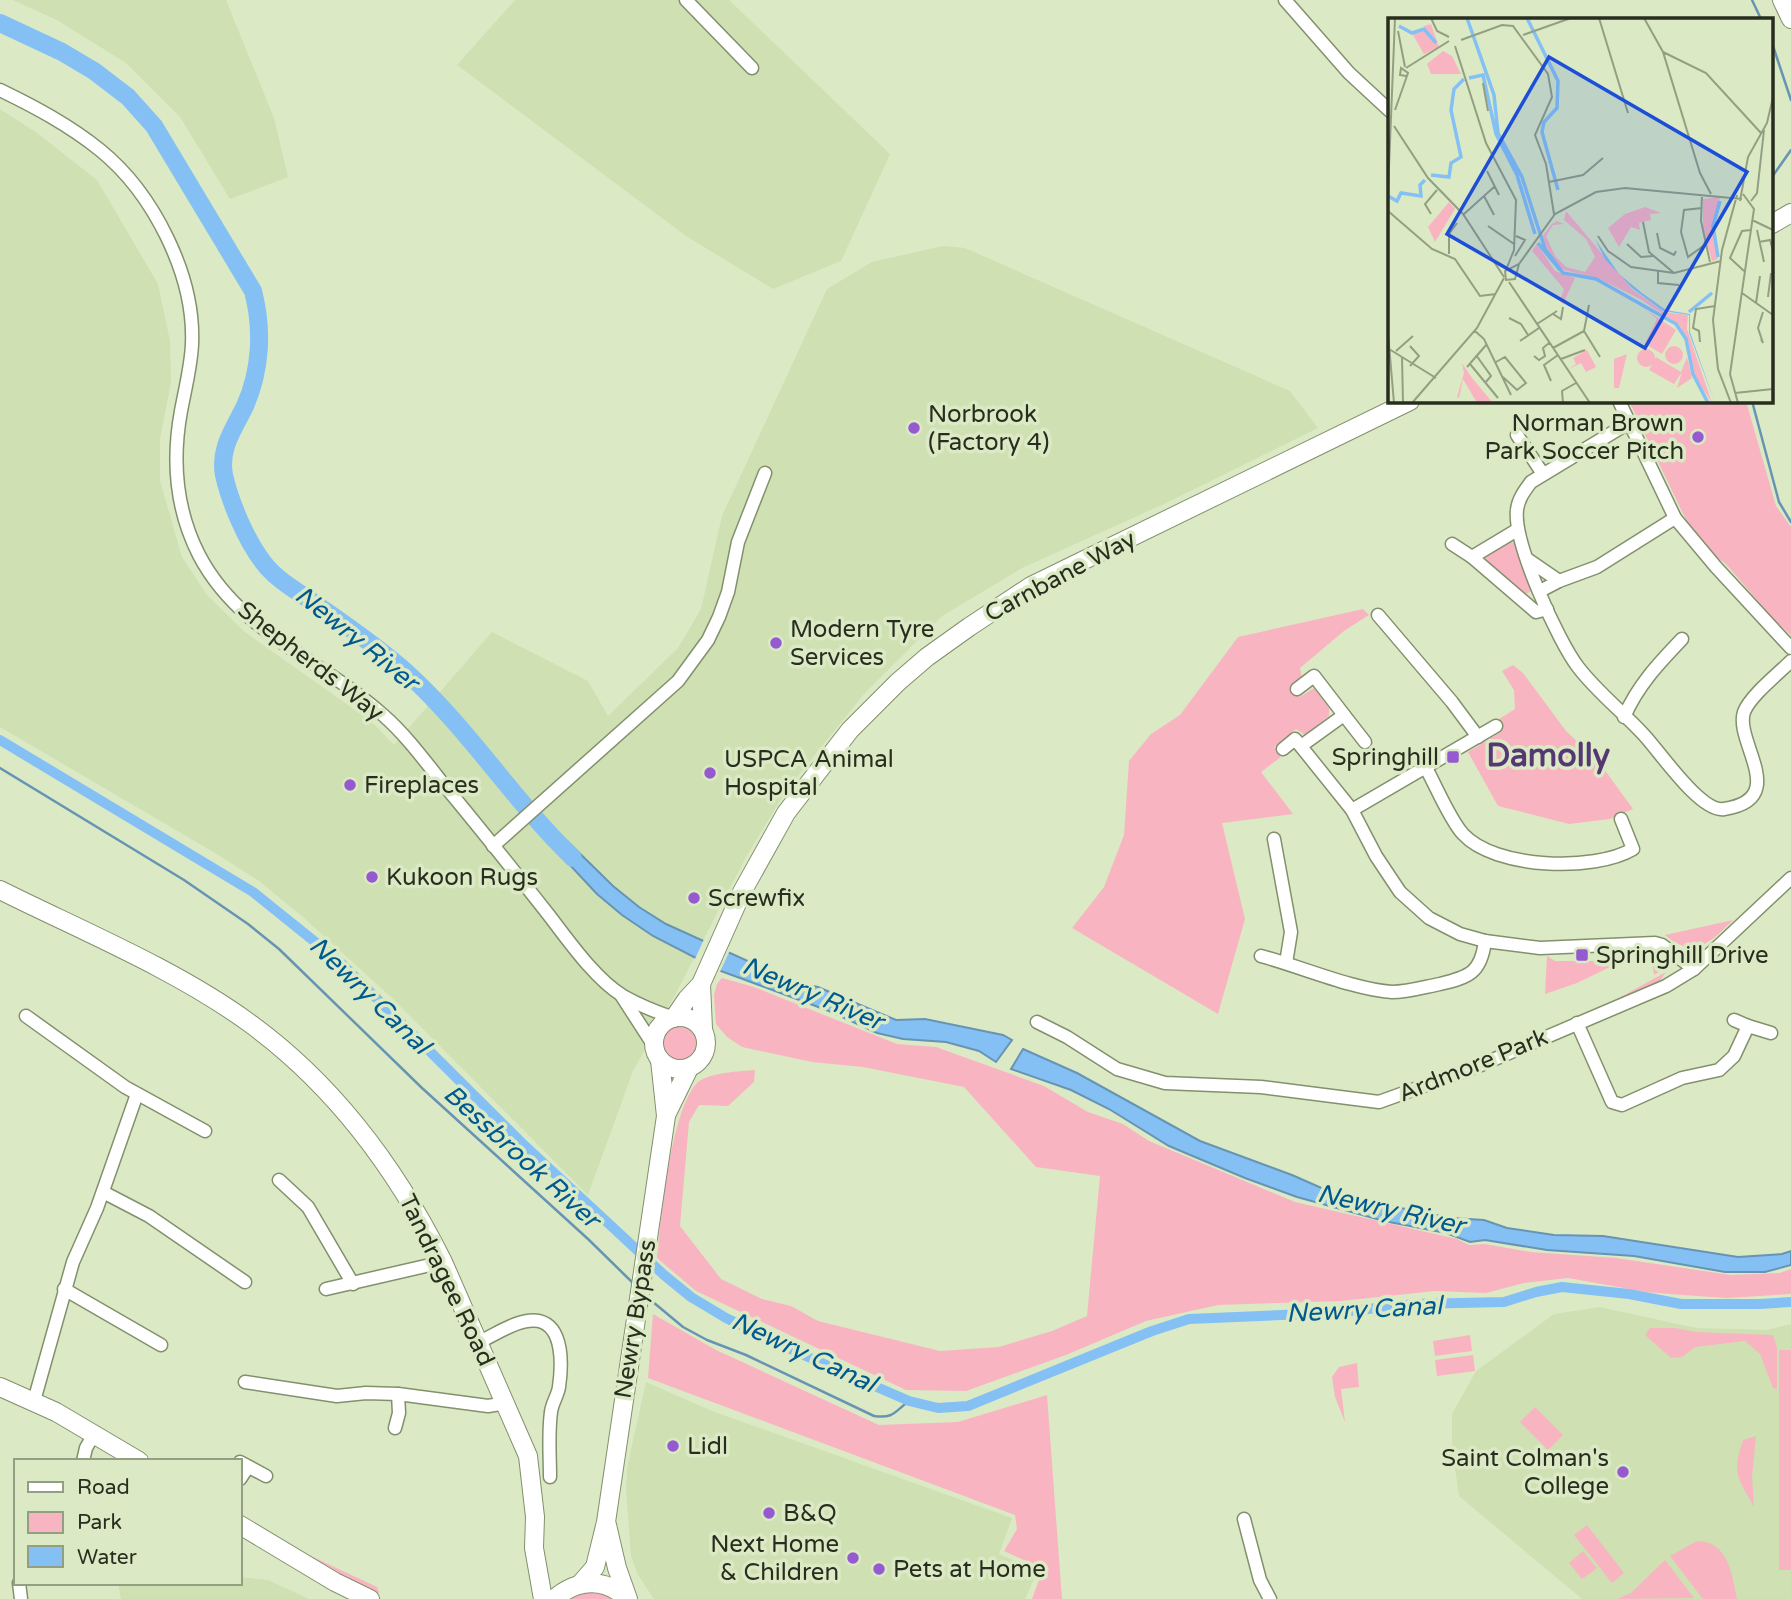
<svg xmlns="http://www.w3.org/2000/svg" width="1791" height="1599" viewBox="0 0 1791 1599" font-family="'Varela Round',sans-serif">
	<style>
		.built { fill: #cfe0b3 }
		.green { fill: #f9b4c2 }
		.water { fill: #84c0f3; stroke: #6894b3; stroke-width: 2 }
		.pier { fill: #dbeac4 }
		.lines { fill: none; stroke-linecap: round; stroke-linejoin: round }
		.stream { stroke: #6894b3; stroke-width: 2.5 }
		.canal { stroke: #84c0f3; stroke-width: 10 }
		.river { stroke: #84c0f3; stroke-width: 18 }
		.minor-casing { stroke: #82906d; stroke-width: 15 }
		.highway-casing { stroke: #82906d; stroke-width: 20 }
		.minor { stroke: #fff; stroke-width: 12 }
		.highway { stroke: #fff; stroke-width: 18 }
		.poi-dot { fill: #9559d0; stroke: #dbeac4; stroke-width: 2.5 }
		.labels { text-anchor: middle; stroke-width: 7; stroke-linejoin: round; paint-order: stroke }
		.poi-label { font-size: 24px; fill: #282e1f; stroke: #dbeac4; text-anchor: start }
		.street-label { font-size: 24px; fill: #282e1f; stroke: #dbeac4 }
		.water-label { font-size: 26px; font-style: italic; fill: #00598f; stroke: #dbeac4 }
		.district-label { font-size: 32px; font-weight: bold; fill: #553873; stroke: #dbeac4 }
		.inset-river { fill: none; stroke: #84c0f3; stroke-width: 3.5 }
		.inset-road { fill: none; stroke: #939f82; stroke-width: 2 }
		.view { fill: #1d4ed8; fill-opacity: 0.15; stroke: #1d4ed8; stroke-width: 3.5 }
		.inset-edge { fill: none; stroke: #282e1f; stroke-width: 3.5 }
	</style>
	<rect width="100%" height="100%" fill="#dbeac4"/>
	<g class="built">
		<polygon points="13,0 226,0 274,118 288,177 230,199 180,117 126,63 57,20"/>
		<polygon points="515,0 729,0 890,154 841,261 773,289 686,236 457,65"/>
		<polygon points="0,109 37,133 97,180 158,284 170,341 171,382 160,439 160,481 182,557 207,595 245,632 372,722 394,745 492,632 588,681 608,716 678,648 701,609 722,516 827,289 872,262 943,246 965,248 1290,391 1318,428 1164,504 1022,568 942,616 864,694 786,791 746,857 674,997 633,1071 588,1195 392,998 304,918 259,881 215,853 0,727"/>
		<polygon points="1600,1307 1696,1328 1766,1330 1791,1324 1791,1599 1582,1599 1459,1496 1452,1447 1452,1414 1476,1371 1554,1314"/>
		<polygon points="646,1382 712,1411 1012,1518 999,1554 1038,1570 1025,1599 654,1599 638,1575 631,1556 626,1488 628,1463"/>
		<polygon points="240,1577 268,1580 309,1599 121,1599 118,1583 240,1583"/>
	</g>
	<g class="green">
		<polygon points="1629,401 1746,401 1776,506 1791,527 1791,635 1775,621 1726,564 1712,554 1688,524"/>
		<polygon points="1509,541 1514,543 1516,548 1530,587 1530,592 1526,594 1486,561 1486,556"/>
		<polygon points="1363,609 1369,615 1344,631 1300,668 1302,679 1292,687 1300,697 1314,688 1329,708 1329,716 1305,735 1296,729 1274,747 1281,757 1261,772 1293,814 1222,823 1245,919 1218,1014 1072,928 1104,887 1124,835 1129,761 1151,734 1180,715 1238,637"/>
		<polygon points="1513,665 1523,673 1566,731 1599,762 1633,809 1610,819 1569,824 1498,806 1468,752 1501,732 1496,721 1515,709 1514,690 1502,671"/>
		<path d="M1733,920C1711,942 1694,960 1665,935Z"/>
		<polygon points="1651,952 1658,954 1663,963 1662,970 1654,975"/>
		<polygon points="1639,953 1577,983 1545,994 1547,956 1555,961 1594,961 1599,955"/>
		<polygon points="1666,972 1659,982 1608,1004"/>
		<path d="M722,978L754,987L897,1044L936,1047L1044,1086L1088,1112L1123,1124L1149,1141L1295,1202L1457,1239L1469,1245L1485,1244L1531,1252L1616,1258L1731,1275L1780,1273L1791,1269V1294L1727,1298L1682,1295L1646,1292L1568,1278L1524,1283L1486,1293L1435,1291L1341,1301L1218,1305L1146,1321L1066,1355L966,1391L906,1390L696,1291L657,1258C661,1218 671,1108 698,1082C708,1073 741,1071 755,1070L754,1082L728,1106L699,1105L689,1122L680,1226L721,1279L762,1299L791,1306L818,1321L940,1351L999,1347L1052,1331L1087,1316L1100,1176L1036,1167L964,1087L863,1067L812,1062L742,1047L727,1037L716,1024L714,995L717,984Z"/>
		<circle cx="679" cy="1043" r="18"/>
		<polygon points="653,1314 716,1350 879,1425 958,1422 1047,1395 1062,1599 1032,1599 1043,1569 1004,1551 1017,1529 1015,1515 648,1378"/>
		<polygon points="1650,1328 1675,1328 1696,1332 1773,1335 1777,1348 1777,1389 1773,1388 1760,1354 1745,1341 1695,1347 1682,1357 1671,1358 1645,1335"/>
		<polygon points="1470,1335 1472,1351 1435,1356 1433,1341"/>
		<rect x="1779" y="1350" width="12" height="220"/>
		<polygon points="1473,1355 1475,1371 1437,1376 1435,1360"/>
		<polygon points="1357,1363 1359,1387 1341,1389 1345,1422 1335,1397 1332,1377 1339,1367"/>
		<polygon points="1535,1407 1563,1435 1548,1450 1520,1422"/>
		<path d="M1756,1436L1752,1477L1754,1507C1737,1476 1732,1474 1743,1440Z"/>
		<polygon points="1587,1525 1624,1573 1612,1583 1574,1535"/>
		<polygon points="277,1540 377,1587 379,1592 377,1597"/>
		<path d="M1697,1541C1728,1541 1732,1574 1737,1599H1703L1670,1556Z"/>
		<polygon points="1583,1551 1597,1568 1582,1579 1569,1563"/>
		<polygon points="1665,1560 1694,1598 1617,1599 1631,1593"/>
		<polygon points="598,1590 615,1599 564,1599 571,1594"/>
	</g>
	<g class="water">
		<polygon points="561,835 613,886 639,907 666,924 794,982 818,987 896,1020 925,1019 1003,1035 1012,1040 996,1062 979,1051 946,1042 903,1039 877,1033 829,1011 721,971 653,936 622,915 597,894 553,847"/>
		<polygon points="1023,1049 1077,1073 1200,1141 1292,1175 1326,1190 1375,1203 1452,1218 1484,1220 1507,1228 1554,1235 1603,1236 1738,1257 1782,1254 1791,1251 1791,1265 1765,1272 1725,1272 1634,1256 1547,1250 1485,1240 1470,1242 1446,1233 1384,1221 1297,1197 1245,1178 1169,1146 1109,1109 1071,1090 1011,1069"/>
	</g>
	<polygon class="pier" points="705,937 731,948 719,974 694,961"/>
	<g class="lines">
		<g class="stream">
			<polyline points="1752,0 1761,19"/>
			<polyline points="1772,43 1791,100"/>
			<polyline points="1772,177 1791,150"/>
			<polyline points="1752,401 1779,502 1791,522"/>
			<polyline points="0,768 184,880 248,924 279,949 422,1088 588,1239 635,1285"/>
			<path d="M647,1297L683,1327L707,1340L746,1355L874,1416C894,1419 895,1411 909,1401"/>
		</g>
		<polyline class="canal" points="0,740 253,892 340,962 525,1146 664,1275 691,1297 726,1318 799,1353 909,1401 938,1408 968,1406 1152,1331 1189,1319 1330,1313 1415,1304 1504,1302 1536,1292 1562,1287 1629,1294 1681,1304 1760,1304 1791,1302"/>
		<path class="river" d="M0,23L62,52L94,71L128,97L154,126L253,291C263,329 261,370 245,406C234,429 219,448 224,475C230,502 246,540 263,562C276,580 299,592 317,605C347,626 378,647 406,672C468,728 513,800 573,858"/>
		<defs>
			<g id="minor">
				<polyline points="686,0 752,68"/>
				<polyline points="1285,0 1349,73 1390,111"/>
				<path d="M0,90C35,107 69,125 100,150C153,193 195,275 192,344C191,367 185,389 181,411C172,460 176,510 199,555C239,632 322,660 383,715C406,735 425,761 444,785C479,827 514,871 548,914C568,940 595,979 623,996C639,1005 656,1012 674,1018"/>
				<polyline points="1619,401 1675,518 1716,567 1791,648"/>
				<path d="M1630,422L1531,482C1525,490 1518,499 1517,510C1513,542 1558,641 1578,667C1597,692 1623,712 1644,735C1660,752 1701,813 1724,809C1791,799 1734,742 1744,712C1750,696 1778,674 1791,661"/>
				<polyline points="1517,435 1543,474"/>
				<polyline points="1517,530 1472,557 1536,612 1547,609"/>
				<polyline points="1452,544 1472,557"/>
				<polyline points="1527,559 1559,581"/>
				<polyline points="1540,591 1559,581 1597,567 1675,518"/>
				<polyline points="1378,615 1452,702 1478,737"/>
				<polyline points="1297,689 1314,676 1344,715 1301,746"/>
				<polyline points="1344,715 1365,742"/>
				<path d="M1624,717C1638,685 1659,663 1682,639"/>
				<polyline points="1283,749 1295,739 1352,810 1376,856 1400,892 1429,918 1460,934 1485,941 1540,948 1655,943 1662,945 1694,969"/>
				<path d="M1426,768C1436,786 1450,820 1463,834C1495,869 1594,872 1633,849L1621,819"/>
				<polyline points="1352,810 1496,726"/>
				<polyline points="1274,839 1291,932 1286,963"/>
				<polyline points="493,846 678,681 708,640 719,617 728,592 738,542 765,473"/>
				<path d="M1261,956C1299,966 1355,990 1392,992C1408,992 1424,987 1440,984C1469,977 1481,973 1485,941"/>
				<polyline points="621,995 654,1046"/>
				<polyline points="26,1016 125,1087 205,1131"/>
				<polyline points="1734,1020 1748,1026"/>
				<polyline points="1037,1022 1067,1037 1117,1069 1165,1083 1261,1087 1379,1102 1476,1067 1666,986 1694,969 1791,878"/>
				<polyline points="1577,1023 1612,1102 1622,1105 1682,1078 1719,1070 1734,1056 1748,1026 1771,1033"/>
				<polyline points="279,1180 308,1207 353,1284"/>
				<polyline points="103,1192 149,1216 245,1282"/>
				<polyline points="64,1289 161,1345"/>
				<polyline points="326,1289 443,1262"/>
				<path d="M479,1342C495,1335 520,1317 539,1321C564,1327 562,1366 559,1387C558,1395 552,1403 551,1412C548,1434 550,1456 550,1477"/>
				<polyline points="245,1382 337,1396 366,1393 398,1394 488,1406 506,1403"/>
				<polyline points="34,1401 73,1262 97,1208 137,1094"/>
				<polyline points="395,1428 399,1413 398,1394"/>
				<polyline points="83,1461 86,1448 94,1434"/>
				<polyline points="240,1462 266,1476"/>
				<polyline points="240,1479 248,1467"/>
				<polyline points="1244,1519 1260,1580 1270,1599"/>
				<polyline points="19,1583 21,1599"/>
			</g>
			<g id="highway">
				<polyline points="1782,0 1791,19"/>
				<polyline points="1772,224 1791,213"/>
				<path d="M0,890C80,930 175,969 248,1022C334,1084 396,1168 443,1262L528,1456L535,1517L534,1548L543,1599"/>
				<polyline points="701,984 703,1029"/>
				<circle cx="680" cy="1043" r="26"/>
				<polyline points="674,1018 687,999 701,984 742,892 786,813 850,730 898,682 927,657 969,627 1031,586 1410,401"/>
				<polyline points="667,1113 689,1068"/>
				<polyline points="0,1387 56,1412 139,1461"/>
				<polyline points="240,1525 335,1582 370,1599"/>
				<polyline points="607,1525 617,1568 628,1599"/>
				<polyline points="581,1583 595,1567 606,1522 666,1116 660,1060"/>
				<path d="M554,1599C577,1579 605,1577 627,1599"/>
			</g>
		</defs>
		<use href="#minor" class="minor-casing"/>
		<use href="#highway" class="highway-casing"/>
		<use href="#minor" class="minor"/>
		<use href="#highway" class="highway"/>
	</g>
	<g class="poi-dot">
		<circle cx="914" cy="428" r="7"/>
		<circle cx="1698" cy="437" r="7"/>
		<circle cx="776" cy="643" r="7"/>
		<rect x="1446" y="750" width="14" height="14" rx="3.5"/>
		<circle cx="710" cy="773" r="7"/>
		<circle cx="350" cy="785" r="7"/>
		<circle cx="372" cy="877" r="7"/>
		<circle cx="694" cy="898" r="7"/>
		<rect x="1575" y="948" width="14" height="14" rx="3.5"/>
		<circle cx="673" cy="1446" r="7"/>
		<circle cx="1623" cy="1472" r="7"/>
		<circle cx="769" cy="1513" r="7"/>
		<circle cx="853" cy="1558" r="7"/>
		<circle cx="879" cy="1569" r="7"/>
	</g>
	<g class="labels">
		<g class="poi-label">
			<text x="928" y="422">Norbrook<tspan x="928" dy="28">(Factory 4)</tspan></text>
			<text x="1684" y="431" text-anchor="end">Norman Brown<tspan x="1684" dy="28">Park Soccer Pitch</tspan></text>
			<text x="790" y="637">Modern Tyre<tspan x="790" dy="28">Services</tspan></text>
			<text x="1439" y="765" text-anchor="end">Springhill</text>
			<text x="724" y="767">USPCA Animal<tspan x="724" dy="28">Hospital</tspan></text>
			<text x="364" y="793">Fireplaces</text>
			<text x="386" y="885">Kukoon Rugs</text>
			<text x="708" y="906">Screwfix</text>
			<text x="1596" y="963">Springhill Drive</text>
			<text x="687" y="1454">Lidl</text>
			<text x="1609" y="1466" text-anchor="end">Saint Colman's<tspan x="1609" dy="28">College</tspan></text>
			<text x="783" y="1521">B&amp;Q</text>
			<text x="839" y="1552" text-anchor="end">Next Home<tspan x="839" dy="28">&amp; Children</tspan></text>
			<text x="893" y="1577">Pets at Home</text>
		</g>
		<g class="street-label">
			<text transform="translate(1060 576) rotate(-28)" y="8">Carnbane Way</text>
			<text transform="translate(311 661) rotate(38)" y="8">Shepherds Way</text>
			<text transform="translate(1473 1065) rotate(-22)" y="8">Ardmore Park</text>
			<text transform="translate(447 1280) rotate(64)" y="8">Tandragee Road</text>
			<text transform="translate(635 1319) rotate(-81)" y="8">Newry Bypass</text>
		</g>
		<g class="water-label">
			<text transform="translate(357 638) rotate(39)" y="9">Newry River</text>
			<text transform="translate(813 993) rotate(23)" y="9">Newry River</text>
			<text transform="translate(370 995) rotate(44)" y="9">Newry Canal</text>
			<text transform="translate(522 1156) rotate(42)" y="9">Bessbrook River</text>
			<text transform="translate(1391 1209) rotate(13)" y="9">Newry River</text>
			<text transform="translate(1364 1309) rotate(-3)" y="9">Newry Canal</text>
			<text transform="translate(804 1352) rotate(25)" y="9">Newry Canal</text>
		</g>
		<g class="district-label">
			<text x="1548" y="766">Damolly</text>
		</g>
	</g>
	<g transform="translate(1388 18)">
		<rect width="385" height="385" fill="#dbeac4"/>
		<path d="M43,6L51,29L36,36L25,17L35,11L39,15L36,8ZM55,33L64,38L73,56H43L39,46ZM332,179L325,209L330,241L324,243L315,210V181ZM61,184L67,191L47,224L40,209ZM257,189L273,195L262,196L263,202L251,205L252,212L243,209L231,229L220,210L237,196ZM178,193L244,271L276,294L300,297L299,311L324,385L307,359L300,323L291,307L252,281L212,261L172,251L153,220L164,206L169,203L176,206L165,207L158,218L167,238L178,249L197,254L207,239L198,221L176,202ZM149,226L167,253L187,260L175,286L172,283L176,271L144,233ZM258,292L288,312L274,336L257,326L269,301ZM277 337a9 9 0 1 1 18 0a9 9 0 1 1-18 0ZM249 340a9 9 0 1 1 18 0a9 9 0 1 1-18 0ZM199,332L208,349L198,354L193,345L181,351L188,346L185,340ZM239,336L231,370H226V341ZM268,339L293,354L299,339L304,360L289,370L294,354L286,366L261,352ZM74,345L84,360L105,385H89L75,361L71,380L69,379L76,355Z" fill="#f9b4c2"/>
		<path d="M207,221L231,256L254,275L278,292L302,296V314L327,385L301,315V297L275,293L244,270L217,241Z" fill="#84c0f3"/>
		<path class="inset-river" d="M79,0L106,77L110,115L134,159L157,231L175,255L208,261L288,306L298,321L305,356L320,385M139,0L170,63L169,90L156,104L154,114L170,172M11,8L24,15L36,11L48,25M81,60L95,57L108,116L129,157L147,216M43,157L61,159L63,145L73,139L63,92L66,71L76,61M0,178L9,183L13,175L33,178L32,167L37,162M150,225L172,252M330,239L325,208L332,183M301,294L324,275"/>
		<path class="inset-road" d="M43,0L49,13L61,19M211,0L240,95M256,0L275,34L312,155L323,176M10,13L17,49M135,17L183,0M73,22L114,7L125,8L160,56L164,79L147,117L158,146L166,196M67,28L98,125L128,182L126,232L118,252M275,34L318,55L373,115M18,50L61,23M95,65L100,93M7,92L20,55L13,50L12,57L18,58M6,108L40,160L75,196L116,259M99,153L111,177M161,164L195,157L215,140M0,174L7,0M314,177L313,203L322,244M96,178L106,197M352,183L360,139L379,105L385,79M363,183L369,175L376,112M314,190L296,192L293,214L300,239L318,226M0,193L44,231L67,241L92,278L108,276M43,196L37,186L49,172M76,196L106,169M364,202L385,212M255,204L261,234L286,255M100,208L126,226M369,212L376,244M269,215L272,230L286,237L288,233M210,218L220,233L243,249L286,255L333,243M371,224L382,222L385,233M239,226L253,239L265,238M61,236V216L69,205M127,238L137,222L128,218M131,246L127,261L118,262L117,253L131,246L167,196L208,174L237,170L354,181M270,253V265L291,267M356,253L342,240L354,213L363,212M121,264L202,385M354,275L385,297M380,279L383,255M368,285L372,258M165,296L173,301L175,289M121,300L133,306L140,317M149,306L169,293M87,313L96,321L123,377M196,313L212,339M0,315L6,385M373,321L375,325L370,310L375,294M132,323L151,310M312,324L311,313L305,310L308,291L327,288M165,330L196,313L201,287M1,331L48,360M8,333L25,318M88,337L103,358L97,365M146,338L151,342L157,338L155,330L161,325M14,339L15,385M173,341L197,332M108,344L117,339L138,365L129,372L115,359M82,346L110,380M22,348L31,338L22,328M79,349L99,326M163,363L156,347L170,337M347,375L385,371M24,385L89,310L116,260M175,385L174,373L188,365M343,385L330,351L325,302L334,232L349,177M350,385L342,356L366,191L355,176"/>
		<path class="view" d="M161,39L359,154L257,330L59,216Z"/>
		<rect width="385" height="385" class="inset-edge"/>
	</g>
	<rect x="14" y="1459" width="228" height="126" fill="#dbeac4" stroke="#939f82" stroke-width="2"/>
	<rect x="28" y="1482" width="35" height="10" fill="#ffffff" stroke="#939f82" stroke-width="2"/>
	<text x="77" y="1494" font-size="21" fill="#282e1f">Road</text>
	<rect x="28" y="1512" width="35" height="21" fill="#f9b4c2" stroke="#939f82" stroke-width="2"/>
	<text x="77" y="1529" font-size="21" fill="#282e1f">Park</text>
	<rect x="28" y="1546" width="35" height="21" fill="#84c0f3" stroke="#939f82" stroke-width="2"/>
	<text x="77" y="1564" font-size="21" fill="#282e1f">Water</text>
</svg>
